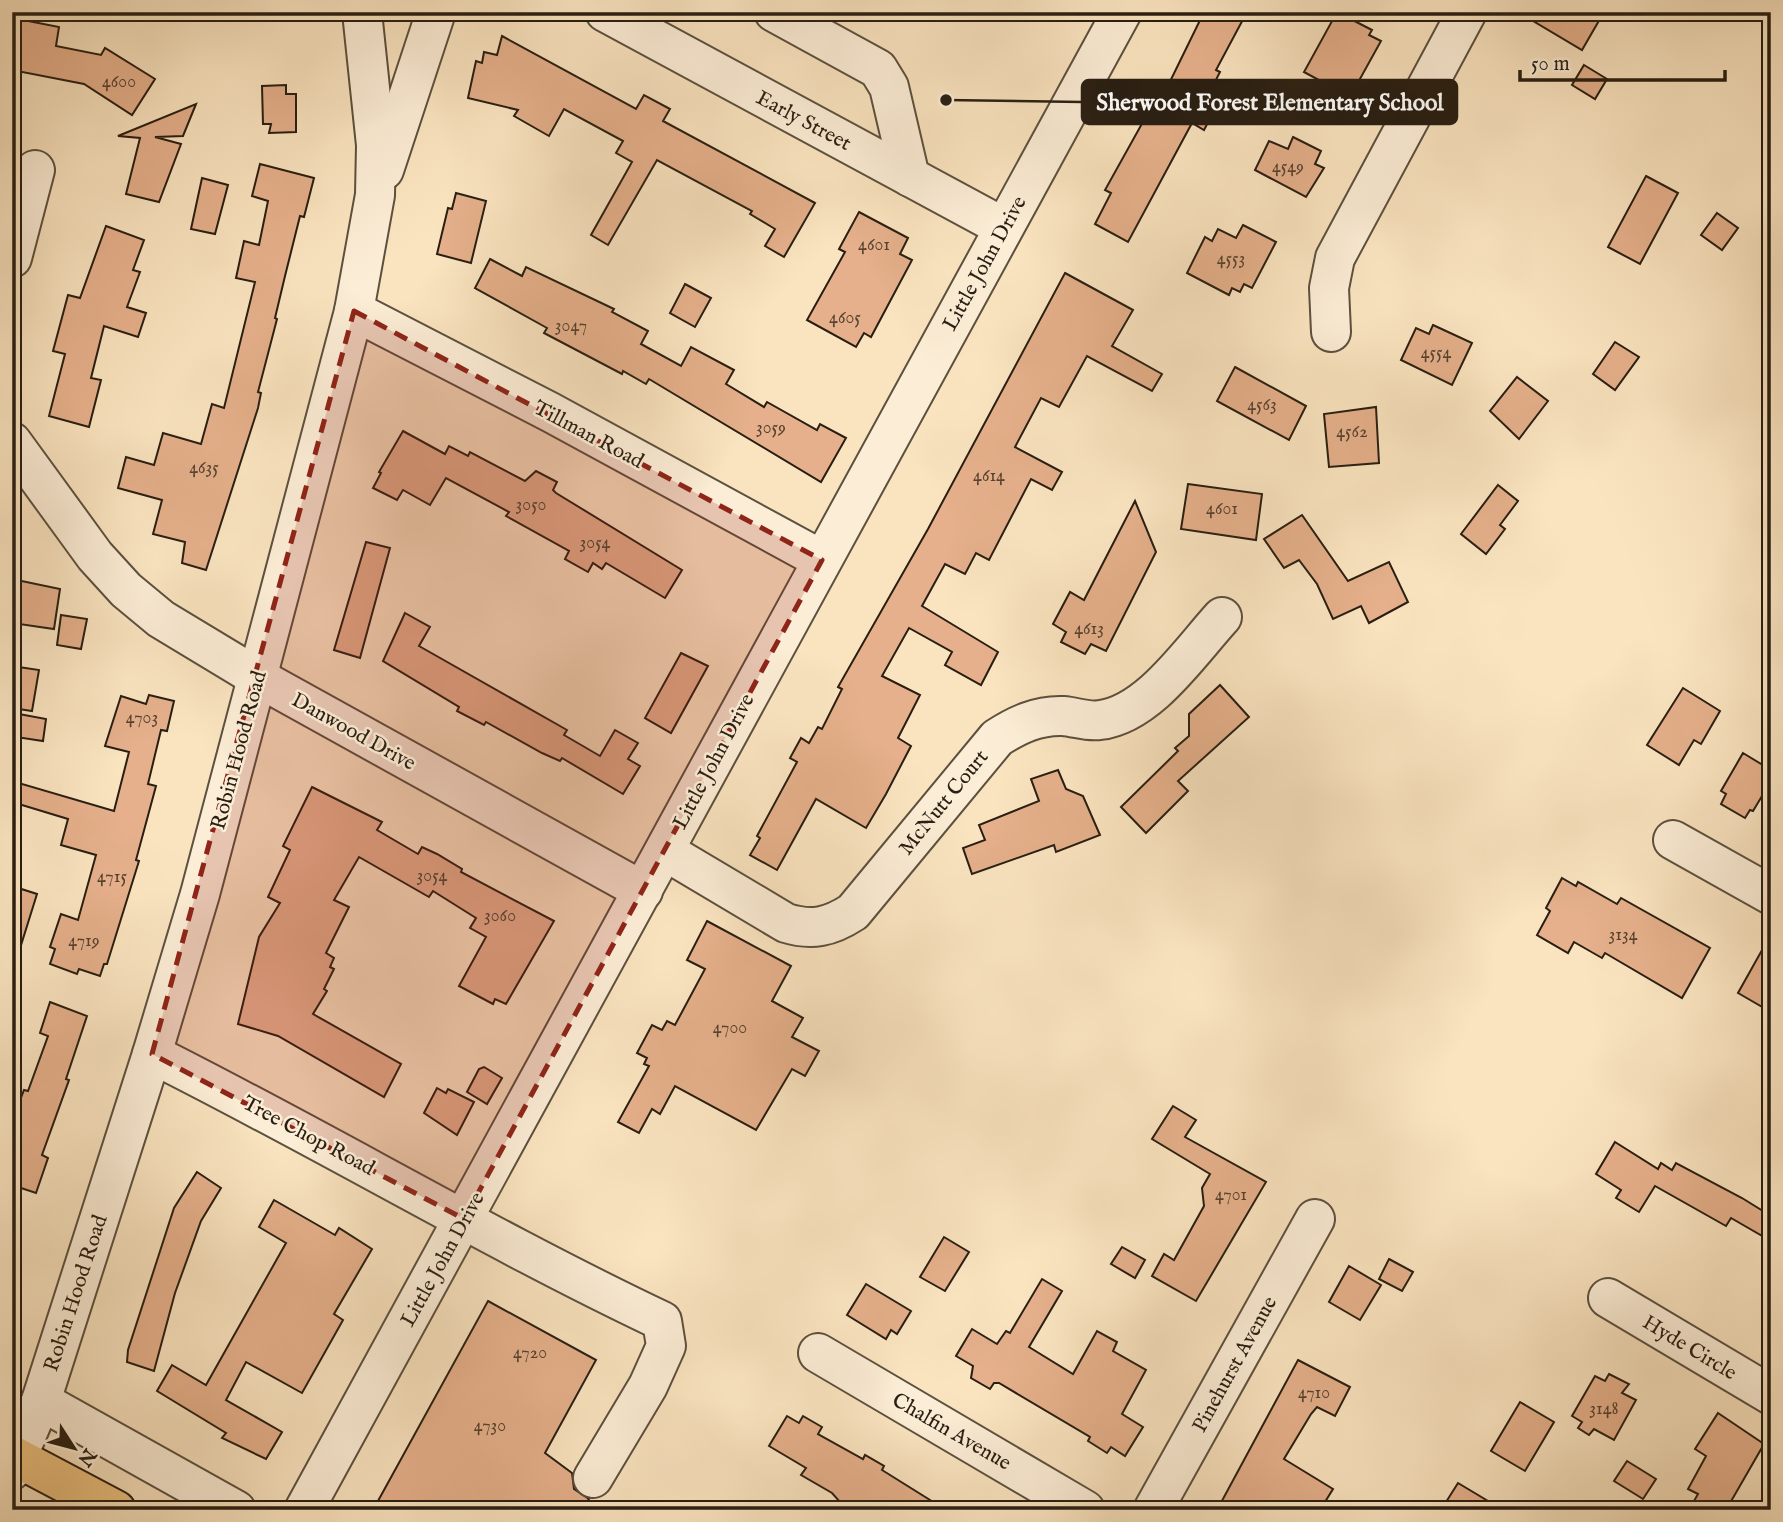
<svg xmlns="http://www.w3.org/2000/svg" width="1783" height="1522" viewBox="0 0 1783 1522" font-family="'IM FELL English',serif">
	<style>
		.building { fill: #e5b08b; stroke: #281e12; stroke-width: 2 }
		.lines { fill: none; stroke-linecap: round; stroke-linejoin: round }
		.minor-casing { stroke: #5c503e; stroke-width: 42 }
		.major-casing { stroke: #281e12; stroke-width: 42 }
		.minor { stroke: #fcedd6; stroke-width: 38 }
		.major { stroke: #edc280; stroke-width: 38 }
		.marked { fill: #8f2418; fill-opacity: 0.2; stroke: #8f2418; stroke-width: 5; stroke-dasharray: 14 9; stroke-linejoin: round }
		.labels { text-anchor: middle; stroke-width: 5; stroke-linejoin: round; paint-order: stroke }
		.number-label { font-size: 18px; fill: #574230 }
		.street-label { font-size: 21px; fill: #281e12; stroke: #fcedd6 }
		.leader { fill: none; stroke: #281e12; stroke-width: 2.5 }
		.callout-dot { fill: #281e12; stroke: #fcedd6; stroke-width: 2.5 }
		.callout { fill: #281e12; stroke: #281e12; stroke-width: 2.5 }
		.callout-label { font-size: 23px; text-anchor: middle; font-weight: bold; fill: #fff }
	</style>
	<rect width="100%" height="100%" fill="#fae4c0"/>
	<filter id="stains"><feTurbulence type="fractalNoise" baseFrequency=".00286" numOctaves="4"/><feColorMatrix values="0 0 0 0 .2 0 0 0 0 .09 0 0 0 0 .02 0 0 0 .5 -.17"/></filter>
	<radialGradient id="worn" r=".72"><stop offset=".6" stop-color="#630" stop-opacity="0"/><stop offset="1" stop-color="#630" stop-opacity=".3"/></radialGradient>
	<g class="building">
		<polygon points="1204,12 1247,12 1216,70 1220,72 1204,103 1215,109 1204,130 1192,123 1128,242 1095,224 1111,193 1105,190 1154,102 1159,104"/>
		<polygon points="1337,12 1372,30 1369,35 1381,41 1350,97 1304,72"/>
		<polygon points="1518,12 1604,12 1582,50"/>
		<polygon points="18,19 59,27 56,46 101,55 105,48 155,79 132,115 84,84 17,71 18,65 12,64 12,51"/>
		<polygon points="502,36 636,109 644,95 670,109 663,121 815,203 784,257 765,246 775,229 750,214 752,211 657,160 608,245 591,235 632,162 616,153 623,141 564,109 549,136 514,116 518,110 468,98 476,61 482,63 484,52 497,55"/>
		<polygon points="1584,65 1607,79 1595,99 1572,85"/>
		<polygon points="286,85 286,94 296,94 296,132 269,133 271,124 263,124 262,86"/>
		<polygon points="196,104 183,136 155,137 181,144 159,202 126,194 140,138 118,136"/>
		<polygon points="1293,137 1321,151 1315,164 1324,168 1306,197 1255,170 1269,141 1288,149"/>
		<polygon points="260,164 314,178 304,217 300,216 285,276 275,318 277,319 258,392 261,393 258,408 206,570 182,563 185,542 153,534 162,500 118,488 126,457 154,465 163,433 201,444 212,404 224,408 255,282 236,278 244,241 259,245 268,201 252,196"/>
		<polygon points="1646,176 1678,193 1640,264 1608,247"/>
		<polygon points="202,178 228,185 215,234 191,229"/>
		<polygon points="456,193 486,201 471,263 437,254 448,208 452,209"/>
		<polygon points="859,212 908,238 900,254 912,260 871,337 864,333 856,347 807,320 845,252 839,249"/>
		<polygon points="1717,213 1738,228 1722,250 1701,235"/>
		<polygon points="1243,225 1276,242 1252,288 1244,284 1240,292 1232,288 1229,295 1187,273 1205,237 1212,241 1218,229 1236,238"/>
		<polygon points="106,226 144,240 133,270 140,272 127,307 146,313 138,337 104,326 91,378 101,380 89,427 49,416 65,354 53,351 68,295 80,298"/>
		<polygon points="490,259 522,276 526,267 614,309 612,312 648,331 641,344 681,366 691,347 734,370 726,384 764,407 767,402 817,430 820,424 846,438 821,482 649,379 646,384 623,371 622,374 544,333 547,328 475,288"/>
		<polygon points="1065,273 1133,310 1112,346 1162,374 1152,391 1087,356 1059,407 1041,398 1015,447 1062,472 1052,490 1031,479 989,560 976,553 965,574 945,564 922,606 998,652 981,685 945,665 952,652 909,628 882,676 920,695 898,738 911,746 886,794 866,828 816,799 777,870 750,855 760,838 757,836 797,762 790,758 801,738 809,743 818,727 822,729 842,689 838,687 928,529"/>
		<polygon points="685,284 711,298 695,327 670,313"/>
		<polygon points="1433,325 1472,343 1452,385 1401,360 1416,328 1429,334"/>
		<polygon points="1615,342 1639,357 1615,390 1593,374"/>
		<polygon points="1235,367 1306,406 1289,440 1217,401"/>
		<polygon points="1517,377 1548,401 1519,439 1490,411"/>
		<polygon points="1376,407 1379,463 1329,467 1324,414"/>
		<polygon points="403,431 445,454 449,446 468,456 470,452 525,481 536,471 557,482 553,490 556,493 682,570 665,598 606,563 602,569 593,563 588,572 565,559 569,551 506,516 509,512 446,478 430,505 403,490 397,500 373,488 381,473 379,472"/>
		<polygon points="1188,484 1262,494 1256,540 1181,529"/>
		<polygon points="1498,485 1518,501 1500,525 1505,529 1486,554 1461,534"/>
		<polygon points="1135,501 1156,552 1106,651 1091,644 1085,654 1061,642 1066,632 1053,624 1070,592 1084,600"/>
		<polygon points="1302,515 1348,581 1389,562 1408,602 1369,623 1361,606 1333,619 1317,584 1299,560 1284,568 1264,539"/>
		<polygon points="366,542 390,548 360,658 334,650"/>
		<polygon points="12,579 60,589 54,629 12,623"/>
		<polygon points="405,613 430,627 419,646 567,730 564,735 600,756 615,730 638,743 628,759 640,766 623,794 562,758 560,761 542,753 486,722 484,725 457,711 459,707 383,661"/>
		<polygon points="61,615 87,619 81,649 57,645"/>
		<polygon points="681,653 708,666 671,733 645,718"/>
		<polygon points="12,666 39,670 32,711 12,708"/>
		<polygon points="1220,685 1249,717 1178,781 1188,791 1146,833 1121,807 1178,751 1175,748 1189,736 1189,714"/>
		<polygon points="1683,688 1720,711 1701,744 1694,740 1679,765 1647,745"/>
		<polygon points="149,695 174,701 167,731 161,730 148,784 156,786 136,860 139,861 107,964 104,964 100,976 79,969 77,974 50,964 55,949 50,947 61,914 78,920 96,855 61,845 68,819 12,802 12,781 114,811 129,752 105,746 121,696 146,704"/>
		<polygon points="19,714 46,719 43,741 16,737"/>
		<polygon points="1743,753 1771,770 1771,781 1753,811 1750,810 1745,818 1721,804 1726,794 1721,791"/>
		<polygon points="1058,770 1066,789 1083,796 1100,835 1056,852 1054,845 972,874 963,848 985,840 979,825 1039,801 1031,779"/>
		<polygon points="312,787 382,822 377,830 418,854 422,847 437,854 462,869 461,872 554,921 506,1004 495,999 493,1004 459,986 486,937 470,928 476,918 433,891 429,897 359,857 334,900 349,907 326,953 334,958 330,967 334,969 324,989 327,991 313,1014 401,1064 384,1097 278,1036 238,1024 259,937 280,903 268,897 290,850 283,846"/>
		<polygon points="1562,878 1576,886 1578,882 1617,904 1621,898 1710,948 1682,998 1605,953 1602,958 1574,942 1568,953 1537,935 1550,911 1546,908"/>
		<polygon points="12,886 37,894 17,958 12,957"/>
		<polygon points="707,921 791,966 772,1001 803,1018 792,1037 819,1051 805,1076 792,1069 756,1130 675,1086 660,1114 652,1109 639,1133 618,1122 649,1066 644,1064 647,1058 637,1053 652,1025 662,1030 667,1021 675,1025 705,969 687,960"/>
		<polygon points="1771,934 1771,1012 1738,993"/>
		<polygon points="50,1002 87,1016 66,1079 69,1080 42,1155 48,1158 36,1193 12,1185 12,1121 24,1090 28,1091 48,1036 40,1033"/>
		<polygon points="484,1067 502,1078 487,1104 467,1092 479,1069"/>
		<polygon points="437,1088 446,1093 448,1089 474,1102 457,1135 424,1113"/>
		<polygon points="1173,1106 1196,1120 1185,1137 1266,1182 1196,1301 1152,1276 1164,1254 1174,1260 1204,1206 1202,1188 1210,1174 1152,1139"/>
		<polygon points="1615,1142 1658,1169 1661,1163 1672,1170 1676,1163 1742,1198 1771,1216 1771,1241 1731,1218 1726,1226 1655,1186 1639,1212 1616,1198 1621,1190 1596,1174"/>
		<polygon points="197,1172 221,1188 201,1221 175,1293 154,1371 127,1362 128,1350 174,1208"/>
		<polygon points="274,1200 335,1235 339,1228 372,1249 334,1314 343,1320 302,1393 246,1362 226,1400 282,1432 266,1459 222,1438 226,1433 157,1391 172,1365 206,1385 286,1243 259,1227"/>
		<polygon points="944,1237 969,1252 945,1291 920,1277"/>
		<polygon points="1122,1247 1145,1260 1135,1278 1111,1264"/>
		<polygon points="1389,1259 1413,1272 1402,1291 1379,1279"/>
		<polygon points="1349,1266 1381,1285 1360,1320 1329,1302"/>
		<polygon points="1042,1279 1062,1291 1029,1347 1073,1374 1097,1331 1117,1342 1113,1351 1146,1370 1122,1414 1143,1427 1125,1456 1111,1447 1107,1453 1088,1441 1090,1437 999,1383 994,1383 990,1389 971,1378 973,1366 956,1356 972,1329 997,1344 1006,1331 1010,1333"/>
		<polygon points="866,1284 911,1311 897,1334 891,1330 886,1339 847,1315"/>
		<polygon points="488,1301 596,1360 545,1453 572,1473 574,1489 589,1499 581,1510 373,1510"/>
		<polygon points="1298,1360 1350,1387 1335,1416 1317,1407 1311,1414 1284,1459 1333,1489 1320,1510 1217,1510"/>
		<polygon points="1609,1374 1629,1384 1622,1393 1636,1400 1614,1440 1594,1429 1589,1435 1578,1428 1582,1422 1572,1416 1595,1376 1605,1381"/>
		<polygon points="1520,1402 1554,1422 1525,1471 1491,1451"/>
		<polygon points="1718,1413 1764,1444 1726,1510 1689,1510 1698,1494 1688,1489 1706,1456 1695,1449"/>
		<polygon points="787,1416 799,1423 803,1416 822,1427 818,1434 863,1459 865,1455 884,1466 882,1470 946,1510 854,1510 840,1502 832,1493 801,1475 806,1468 769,1446"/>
		<polygon points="1627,1461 1656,1479 1643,1499 1614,1481"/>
		<polygon points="1458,1483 1503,1510 1441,1510"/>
	</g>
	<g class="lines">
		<defs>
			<g id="minor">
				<polyline points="605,12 1003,227"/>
				<polyline points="774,12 878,69 889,87 910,177"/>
				<polyline points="384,170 436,12"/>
				<polyline points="12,258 35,170"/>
				<polyline points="354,311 550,412 822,560"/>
				<polyline points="1331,332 1329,288 1335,258 1467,12"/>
				<polyline points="12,442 95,556 126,590 161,619 257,677 643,891"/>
				<polyline points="1673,840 1771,895"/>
				<path d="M665,851L786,923C812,931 830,927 853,912L997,738C1017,725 1038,715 1063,716C1076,717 1087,722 1100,720C1149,714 1190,652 1222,617"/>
				<path d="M152,1054C324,1140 489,1239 662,1321L666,1346L648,1386L593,1478"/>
				<polyline points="1608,1298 1771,1395"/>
				<polyline points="818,1353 1085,1510"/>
				<polyline points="41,1401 236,1510"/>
				<polyline points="12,1470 41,1401 152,1054 200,894 354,311 375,195 376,145 362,12"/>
				<polyline points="304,1510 1122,12"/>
				<polyline points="1153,1510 1315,1219"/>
			</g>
			<polyline id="major" points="12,1455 116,1510"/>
		</defs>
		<use href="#minor" class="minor-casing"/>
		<use href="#major" class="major-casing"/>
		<use href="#minor" class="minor"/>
		<use href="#major" class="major"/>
	</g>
	<path class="marked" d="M354,311L822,560L464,1219L152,1054Z"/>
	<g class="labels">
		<g class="number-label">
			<text x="119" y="87">4600</text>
			<text x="1288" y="172">4549</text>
			<text x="874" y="250">4601</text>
			<text x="1231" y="264">4553</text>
			<text x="845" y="323">4605</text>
			<text x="571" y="331">3047</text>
			<text x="1436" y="358">4554</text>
			<text x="1262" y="410">4563</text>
			<text x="771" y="433">3059</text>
			<text x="1352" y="437">4562</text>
			<text x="204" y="473">4635</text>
			<text x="989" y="481">4614</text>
			<text x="531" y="510">3050</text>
			<text x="1222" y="514">4601</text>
			<text x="595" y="548">3054</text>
			<text x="1089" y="634">4613</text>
			<text x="142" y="723">4703</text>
			<text x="432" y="881">3054</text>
			<text x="112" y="882">4715</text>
			<text x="500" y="921">3060</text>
			<text x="1623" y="940">3134</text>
			<text x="84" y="946">4719</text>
			<text x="730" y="1033">4700</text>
			<text x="1231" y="1200">4701</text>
			<text x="530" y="1358">4720</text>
			<text x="1314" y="1398">4710</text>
			<text x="1604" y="1414">3148</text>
			<text x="490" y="1431">4730</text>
		</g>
		<g class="street-label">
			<text transform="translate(804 120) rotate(28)" y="7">Early Street</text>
			<text transform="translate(984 263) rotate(-61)" y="7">Little John Drive</text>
			<text transform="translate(589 434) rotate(28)" y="7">Tillman Road</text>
			<text transform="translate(354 731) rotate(29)" y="7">Danwood Drive</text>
			<text transform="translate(238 750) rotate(-75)" y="7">Robin Hood Road</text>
			<text transform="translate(713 761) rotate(-62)" y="7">Little John Drive</text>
			<text transform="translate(943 802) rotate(-51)" y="7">McNutt Court</text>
			<text transform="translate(309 1135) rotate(28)" y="7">Tree Chop Road</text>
			<text transform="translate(442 1259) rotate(-61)" y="7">Little John Drive</text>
			<text transform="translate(75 1293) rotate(-72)" y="7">Robin Hood Road</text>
			<text transform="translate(1690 1347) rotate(31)" y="7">Hyde Circle</text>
			<text transform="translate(1234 1364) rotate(-61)" y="7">Pinehurst Avenue</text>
			<text transform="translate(952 1431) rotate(30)" y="7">Chalfin Avenue</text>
		</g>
	</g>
	<path class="leader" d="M946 100L1082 102"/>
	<circle class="callout-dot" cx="946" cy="100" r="7"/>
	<rect class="callout" x="1082" y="80" width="375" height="44" rx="7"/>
	<g class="callout-label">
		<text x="1270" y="110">Sherwood Forest Elementary School</text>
	</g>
	<rect width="1783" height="1522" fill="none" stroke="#fae4c0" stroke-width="42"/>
	<rect x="14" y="14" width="1755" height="1494" fill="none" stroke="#281e12" stroke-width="3.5"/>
	<rect x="21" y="21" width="1741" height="1480" fill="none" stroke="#281e12" stroke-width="2"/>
	<g transform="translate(74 1448) rotate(126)" stroke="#fcedd6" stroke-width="5" paint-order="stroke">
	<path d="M0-5L12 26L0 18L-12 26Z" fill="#281e12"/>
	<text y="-10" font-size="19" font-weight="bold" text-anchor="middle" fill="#281e12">N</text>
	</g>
	<path d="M1520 70v10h205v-10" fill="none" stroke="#281e12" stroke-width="3.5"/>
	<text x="1531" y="70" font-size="21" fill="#281e12" stroke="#fcedd6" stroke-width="5" paint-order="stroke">50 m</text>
	<rect width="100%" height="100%" filter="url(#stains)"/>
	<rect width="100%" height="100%" fill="url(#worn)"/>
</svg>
